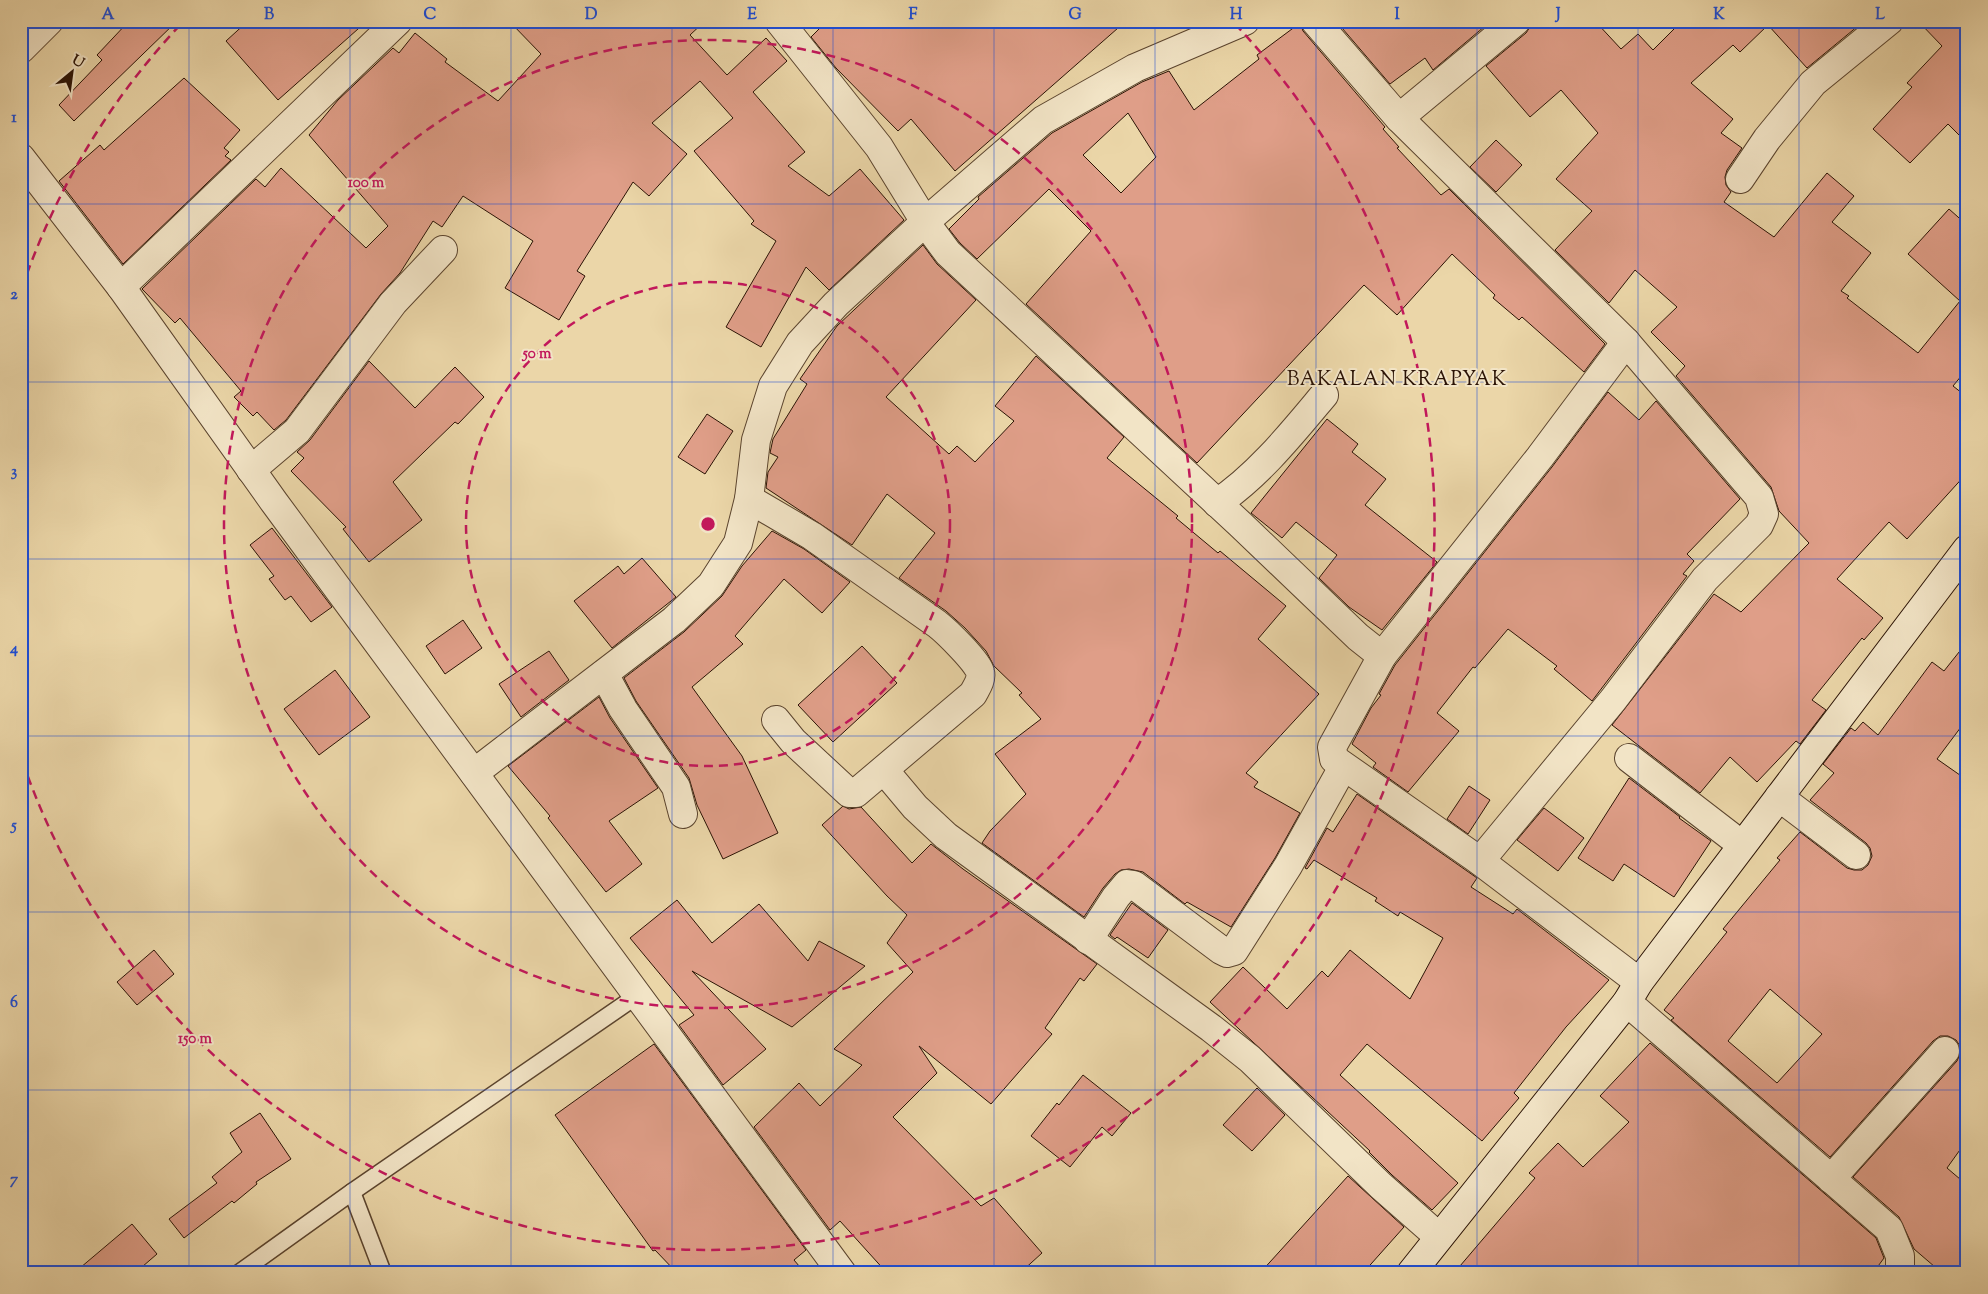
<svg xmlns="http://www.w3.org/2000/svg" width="1988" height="1294" viewBox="0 0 1988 1294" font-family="'Sorts Mill Goudy',serif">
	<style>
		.building { fill: #df9e88; stroke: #2b1305; fill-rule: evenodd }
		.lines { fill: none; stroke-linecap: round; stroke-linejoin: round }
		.service-casing { stroke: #5b442e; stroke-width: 19 }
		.minor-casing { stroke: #5b442e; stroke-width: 30 }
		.secondary-casing { stroke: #2b1305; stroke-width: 30 }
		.service { stroke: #f2e4c6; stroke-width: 16 }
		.minor { stroke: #f2e4c6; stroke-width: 28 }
		.secondary { stroke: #f2e4c6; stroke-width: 28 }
		.grid { fill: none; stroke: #1d4ed8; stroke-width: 1; stroke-opacity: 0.55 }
		.ring { fill: none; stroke: #c2185b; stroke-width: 2.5; stroke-dasharray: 9 6 }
		.labels { text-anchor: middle; stroke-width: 4; stroke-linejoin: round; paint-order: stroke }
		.quarter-label { font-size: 20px; letter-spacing: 1px; fill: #2b1305; stroke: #f2e4c6 }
		.centre { fill: #c2185b; stroke: #f2e4c6; stroke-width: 2.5 }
		.ring-label { font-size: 15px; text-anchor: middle; font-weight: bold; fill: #c2185b; stroke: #f2e4c6; stroke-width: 4; stroke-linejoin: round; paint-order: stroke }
		.neatline { fill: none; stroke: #1d4ed8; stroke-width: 2 }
		.grid-label { font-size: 16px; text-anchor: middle; font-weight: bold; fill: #1d4ed8 }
	</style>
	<rect width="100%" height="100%" fill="#ebd6a8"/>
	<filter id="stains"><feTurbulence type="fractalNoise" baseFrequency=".004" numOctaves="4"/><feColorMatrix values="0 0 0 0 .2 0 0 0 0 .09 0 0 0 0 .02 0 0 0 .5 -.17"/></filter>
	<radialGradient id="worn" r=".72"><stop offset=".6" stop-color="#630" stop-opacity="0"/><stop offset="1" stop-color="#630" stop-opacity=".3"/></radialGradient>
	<g class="building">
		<polygon points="129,21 177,21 74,121 59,105 102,60 97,55"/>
		<polygon points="248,21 367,21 278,100 226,41"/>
		<polygon points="509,21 705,21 690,35 727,75 766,38 787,61 753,92 805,152 788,166 829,196 860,169 904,220 829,290 806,267 761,347 726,327 776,241 751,224 754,221 694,151 733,118 700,81 652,123 687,154 649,196 633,182 577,271 585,276 559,320 505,288 533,241 463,196 442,227 433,221 400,273 381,294 286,420 274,430 257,412 253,416 234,397 241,391 180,318 175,323 142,289 256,179 265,187 281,168 366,248 388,226 309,135 338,100 393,48 399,53 415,33 447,59 445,62 498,101 541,54"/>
		<polygon points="827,21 1126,21 955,171 911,119 898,131 836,68 811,37"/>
		<polygon points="1336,21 1491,21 1433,70 1425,58 1390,84"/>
		<polygon points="1531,21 1595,21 1621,49 1638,34 1653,50 1682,21 1864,21 1807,68 1768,25 1740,52 1733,45 1691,83 1733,119 1721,133 1742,148 1727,170 1725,177 1726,185 1731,192 1724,202 1774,237 1827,173 1854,196 1832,222 1871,253 1841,291 1849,296 1847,298 1918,353 1960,301 1908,254 1949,209 1967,225 1967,369 1953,386 1967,397 1967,473 1907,539 1889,522 1837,579 1883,618 1864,640 1862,638 1812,700 1826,710 1800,744 1796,741 1757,782 1730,757 1700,793 1612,725 1714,594 1741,612 1809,543 1779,511 1771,487 1676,376 1685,366 1651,332 1677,307 1635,270 1609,303 1555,250 1592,211 1556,179 1598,133 1561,90 1530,117 1486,66 1526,33 1530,27"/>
		<polygon points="1918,21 1967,21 1967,143 1948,124 1910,163 1873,129 1912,87 1907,83 1942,46"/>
		<path d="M1300,23L1303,31L1385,127L1383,129L1399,147L1397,148L1441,195L1449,189L1605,344L1584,372L1522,317L1519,320L1493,298L1495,295L1452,254L1397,315L1364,285L1197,463L1026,304L1091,231L1049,189L977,259L960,243L949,229L979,199L978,197L1052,133L1142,82L1169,71L1194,110L1259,59L1257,55ZM1128,113L1156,157L1121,193L1083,155Z"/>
		<polygon points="184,78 240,130 224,148 229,152 225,156 231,160 123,264 59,181 100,145 104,150"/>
		<polygon points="1496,140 1522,165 1496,192 1470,167"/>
		<polygon points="923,245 937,264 976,300 886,397 949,454 957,446 975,462 1014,421 995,406 1036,356 1124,437 1107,458 1178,516 1176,518 1218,553 1220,551 1286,606 1258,639 1319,694 1246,773 1258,782 1254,787 1300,813 1275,858 1231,927 1187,902 1185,904 1143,872 1129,869 1121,870 1115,874 1103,888 1084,917 982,843 990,831 1026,794 995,754 1041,719 1019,695 1022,693 994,666 986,651 965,628 946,611 899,578 935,533 887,494 852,545 766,488 768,472 778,457 770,453 773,439 807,384 800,379 837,326"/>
		<polygon points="369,361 415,408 455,367 484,397 458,424 455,422 393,482 422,520 369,562 343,529 346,527 291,471 304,458 297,452 310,440"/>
		<polygon points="1608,392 1639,420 1656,401 1740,499 1687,554 1694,561 1683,574 1687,576 1592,701 1554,669 1557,666 1508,629 1475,668 1473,667 1437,713 1459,731 1408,792 1373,767 1376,763 1352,744 1371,708 1381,695 1379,694 1395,665 1552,467"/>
		<polygon points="707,414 733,431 705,474 678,457"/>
		<polygon points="1327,419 1358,444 1352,452 1386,479 1365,505 1437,562 1382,630 1349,607 1319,578 1337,555 1296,522 1282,538 1251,513"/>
		<polygon points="272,528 332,607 311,622 291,596 285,600 269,579 274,576 250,545"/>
		<polygon points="772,531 804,549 850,582 822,613 784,579 735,636 743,644 692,687 742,756 778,833 723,859 697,805 689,778 636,701 624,678 684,632 722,596 742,566"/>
		<polygon points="642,558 676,597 612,648 574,601 618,566 624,574"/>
		<polygon points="463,620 482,648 445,674 426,646"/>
		<path d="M1967,642V719L1937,759L1967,780V1140L1947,1168L1967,1185V1273H1942L1914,1249L1899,1217L1853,1177L1957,1061L1960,1054V1046L1956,1040L1948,1036H1940L1933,1041L1830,1157L1671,1020L1674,1018L1664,1010L1727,932L1723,929L1780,860L1777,858L1800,832L1847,868L1854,870H1862L1868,865L1872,856L1870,848L1866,843L1810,800L1834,773L1823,764L1851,728L1855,731L1863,722L1878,735L1932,662L1944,671ZM1770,989L1822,1034L1777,1083L1728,1041Z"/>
		<polygon points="862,646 897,683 833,742 798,705"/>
		<polygon points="549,651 569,680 521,717 499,684"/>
		<polygon points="335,670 370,717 319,755 284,709"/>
		<polygon points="599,697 610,718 658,788 609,821 642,864 606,892 548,818 550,816 508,766"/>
		<polygon points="1629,778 1680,817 1679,818 1711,841 1674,897 1624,864 1613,881 1578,858"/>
		<polygon points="1469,786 1490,800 1468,834 1447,819"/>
		<polygon points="1357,794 1477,878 1471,887 1513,914 1517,909 1609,980 1566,1027 1514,1093 1519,1098 1482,1141 1367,1044 1340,1075 1458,1183 1432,1210 1392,1175 1369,1152 1370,1151 1210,1002 1243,967 1287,1009 1322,971 1328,977 1350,950 1410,999 1443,938 1400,912 1398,916 1375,901 1377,898 1314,860 1307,869 1305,868 1327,828 1333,832"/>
		<polygon points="843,806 849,809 861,807 912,863 931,844 963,869 1097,964 1084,981 1080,978 1045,1028 1052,1034 991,1104 919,1046 937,1073 893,1117 981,1206 994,1198 1042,1253 1020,1273 887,1273 840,1221 830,1230 754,1127 799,1083 820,1106 862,1065 834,1049 913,972 887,943 907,915 887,896 822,825"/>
		<polygon points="1544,808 1584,838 1558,871 1517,840"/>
		<polygon points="677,900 712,943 759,904 808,961 819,941 865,966 792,1027 692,971 766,1049 723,1085 679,1025 694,1015 630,938"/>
		<polygon points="1132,903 1168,930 1148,958 1117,937 1115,939 1110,935"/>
		<polygon points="154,950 174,974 137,1005 117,982"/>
		<polygon points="1650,1043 1876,1238 1884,1258 1873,1273 1454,1273 1535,1178 1529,1173 1558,1143 1583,1167 1629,1122 1600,1096"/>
		<polygon points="654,1044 806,1250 794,1260 805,1273 677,1273 655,1250 653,1251 555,1115"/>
		<polygon points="1083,1075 1131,1113 1112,1136 1102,1127 1070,1167 1031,1136 1057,1103 1059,1105"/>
		<polygon points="1257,1088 1285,1115 1252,1151 1223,1125"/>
		<polygon points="260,1113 291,1159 256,1182 257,1184 234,1203 232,1201 184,1238 169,1219 217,1183 212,1177 242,1152 230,1133"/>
		<polygon points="1348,1176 1404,1227 1363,1273 1260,1273"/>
		<polygon points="132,1224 157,1254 135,1273 74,1273"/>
	</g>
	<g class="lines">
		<defs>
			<g id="service">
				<polyline points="352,1192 383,1273"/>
				<polyline points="239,1273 352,1192 638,995"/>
			</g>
			<g id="minor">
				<polyline points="779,21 879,147 925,222 948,253 1240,524 1358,637 1382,656 1332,747 1334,759 1480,861 1639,982"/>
				<polyline points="1315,21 1399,118"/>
				<polyline points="1516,21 1399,118 1626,342"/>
				<polyline points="21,49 49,21"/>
				<polyline points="21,158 121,287 274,502 842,1273"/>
				<polyline points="1740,179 1767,139 1813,83 1889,21"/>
				<polyline points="121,287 398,21"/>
				<polyline points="251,470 297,431 393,303 443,250"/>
				<path d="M749,499L812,536L937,624C946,631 978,662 980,672C982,680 976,688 973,694L856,793H849L793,741L776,720"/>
				<path d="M1217,503C1258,476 1293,432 1324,395"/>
				<polyline points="1382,656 1540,457 1626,342 1759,497 1764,514 1759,525 1705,579 1613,700 1480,861"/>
				<polyline points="604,674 623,709 676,787 683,814"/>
				<polyline points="1629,758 1742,845"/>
				<polyline points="884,770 915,807 946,836 1211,1028 1250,1059 1381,1186 1439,1237"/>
				<polyline points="474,773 674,620 711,585 738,543 749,499 756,440 773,386 800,343 836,304 925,222 1043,120 1135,68 1245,21"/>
				<polyline points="1779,797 1856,855"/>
				<polyline points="1088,940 1116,897 1127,884 1134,885 1221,950 1227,953 1234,951 1288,866 1343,767"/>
				<polyline points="1627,1002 1889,1229 1900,1256 1900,1273"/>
				<polyline points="1831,1179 1945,1051"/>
			</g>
			<polyline id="secondary" points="1411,1273 1627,1002 1639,982 1967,549"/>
		</defs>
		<use href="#service" class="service-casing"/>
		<use href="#minor" class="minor-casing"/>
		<use href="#secondary" class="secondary-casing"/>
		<use href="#service" class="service"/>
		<use href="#minor" class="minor"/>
		<use href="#secondary" class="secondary"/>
	</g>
	<path class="grid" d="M189,21V1273M350,21V1273M511,21V1273M672,21V1273M833,21V1273M994,21V1273M1155,21V1273M1316,21V1273M1477,21V1273M1638,21V1273M1799,21V1273M21,204H1967M21,382H1967M21,559H1967M21,736H1967M21,912H1967M21,1090H1967"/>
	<g class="ring">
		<circle cx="708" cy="524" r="242"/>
		<circle cx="708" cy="524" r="484"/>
		<path d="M22 288A726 726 0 0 1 181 24M1235 24A726 726 0 1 1 22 760"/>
	</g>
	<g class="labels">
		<g class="quarter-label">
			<text x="1397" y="385">BAKALAN KRAPYAK</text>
		</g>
	</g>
	<circle cx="708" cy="524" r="8" class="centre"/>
	<g class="ring-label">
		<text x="366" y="187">100 m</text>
		<text x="537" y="358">50 m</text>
		<text x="195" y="1043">150 m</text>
	</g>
	<rect width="1988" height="1294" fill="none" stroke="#ebd6a8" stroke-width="55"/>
	<g transform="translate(72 72) rotate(29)" stroke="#f2e4c6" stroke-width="4" paint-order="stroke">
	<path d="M0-4L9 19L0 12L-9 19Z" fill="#2b1305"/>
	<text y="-8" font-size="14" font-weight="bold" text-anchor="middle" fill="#2b1305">U</text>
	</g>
	<rect x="28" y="28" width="1932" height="1238" class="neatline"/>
	<g class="grid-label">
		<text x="108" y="19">A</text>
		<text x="269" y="19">B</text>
		<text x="430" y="19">C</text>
		<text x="591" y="19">D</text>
		<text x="752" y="19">E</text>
		<text x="913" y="19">F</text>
		<text x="1075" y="19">G</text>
		<text x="1236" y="19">H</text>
		<text x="1397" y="19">I</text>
		<text x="1558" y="19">J</text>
		<text x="1719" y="19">K</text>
		<text x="1880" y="19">L</text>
		<text x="14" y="122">1</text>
		<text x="14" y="299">2</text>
		<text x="14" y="476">3</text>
		<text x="14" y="653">4</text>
		<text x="14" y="830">5</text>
		<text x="14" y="1007">6</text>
		<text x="14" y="1184">7</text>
	</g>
	<rect width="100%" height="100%" filter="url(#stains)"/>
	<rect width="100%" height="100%" fill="url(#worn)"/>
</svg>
